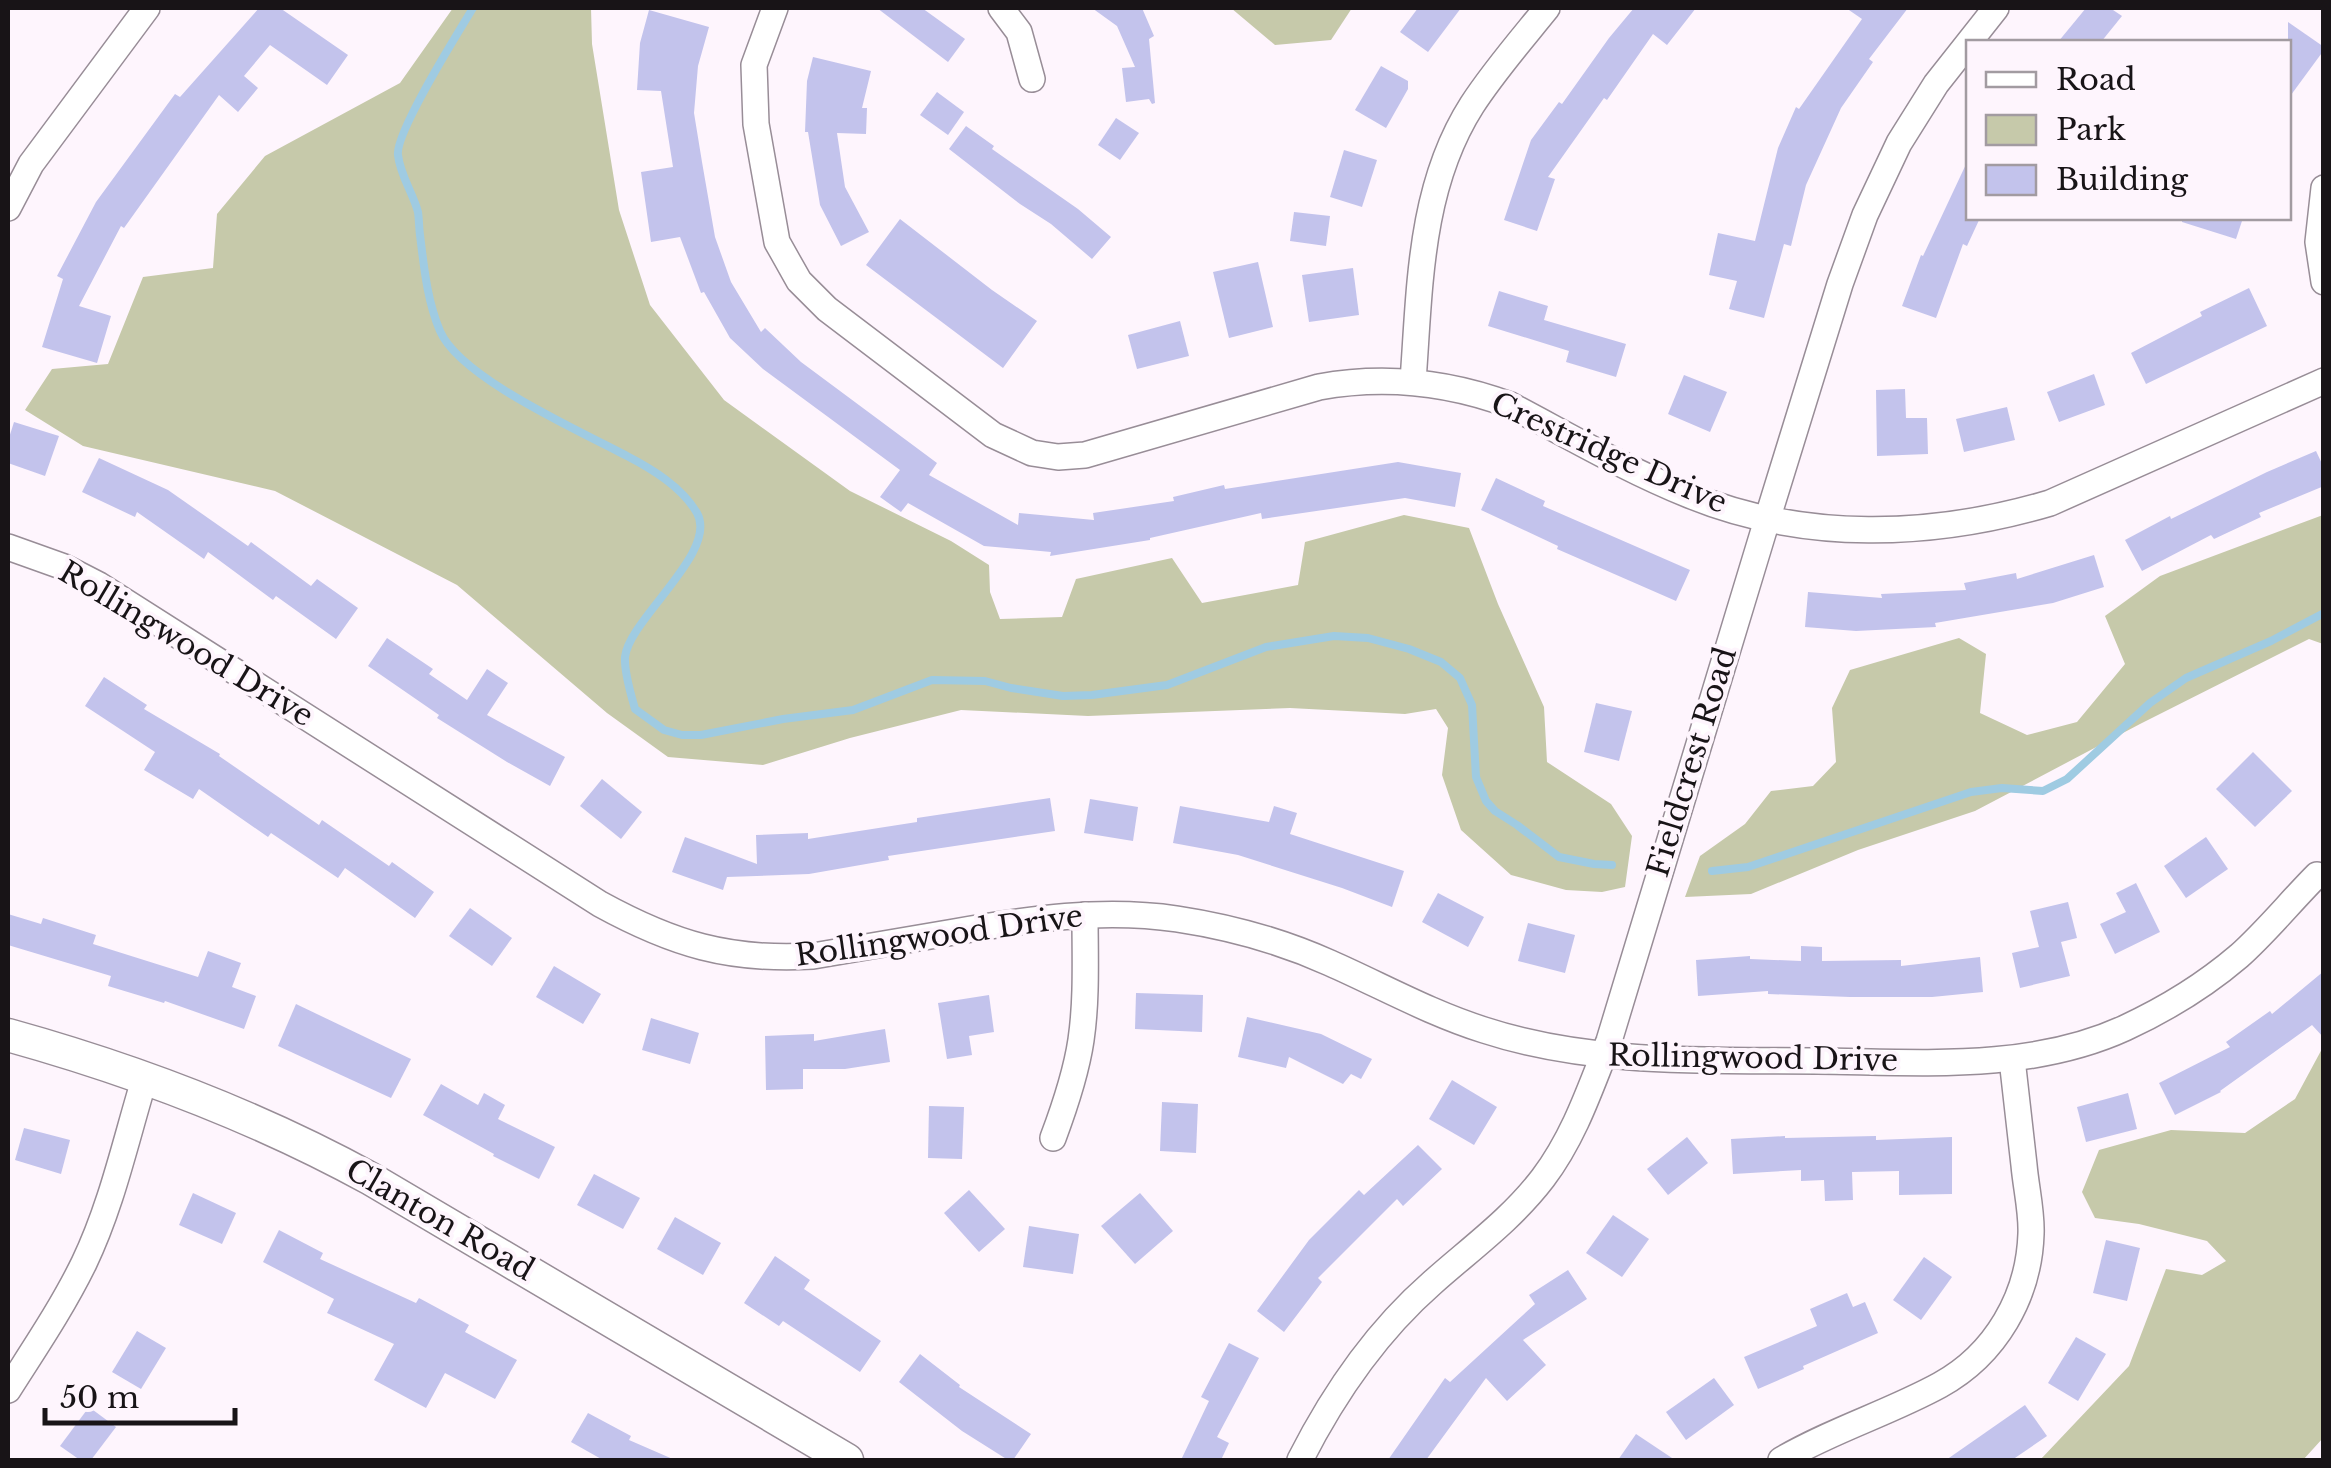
<svg xmlns="http://www.w3.org/2000/svg" width="2331" height="1468" viewBox="0 0 2331 1468" font-family="'Libre Baskerville',serif">
	<style>
		.green { fill: #c6c9aa }
		.lines { fill: none; stroke-linecap: round; stroke-linejoin: round }
		.stream { stroke: #9fcbe2; stroke-width: 8 }
		.building { fill: #c3c3ec }
		.minor-casing { stroke: #988d97; stroke-width: 28 }
		.major-casing { stroke: #988d97; stroke-width: 35 }
		.minor { stroke: #fff; stroke-width: 25 }
		.major { stroke: #fff; stroke-width: 32 }
		.labels { text-anchor: middle; stroke-width: 8; stroke-linejoin: round; paint-order: stroke }
		.street-label { font-size: 30px; fill: #181417; stroke: #fef5fd }
	</style>
	<rect width="100%" height="100%" fill="#fef5fd"/>
	<g class="green">
		<polygon points="453,8 591,8 592,44 619,210 650,305 724,400 850,491 951,541 989,565 990,592 1000,619 1062,617 1076,579 1172,558 1202,603 1298,585 1305,542 1404,515 1469,528 1498,604 1544,707 1547,762 1611,804 1632,836 1625,887 1602,892 1566,890 1511,875 1461,830 1442,775 1448,728 1436,709 1405,714 1290,708 1088,716 961,710 850,738 763,765 668,757 607,713 457,585 275,491 83,446 25,410 52,369 108,364 143,277 213,268 217,214 265,156 400,83"/>
		<polygon points="1231,8 1352,8 1331,40 1275,45"/>
		<polygon points="2323,515 2323,644 2309,639 2140,724 1975,811 1858,850 1751,894 1685,897 1700,856 1745,824 1771,791 1813,786 1836,762 1832,708 1850,670 1959,638 1986,654 1980,713 2027,735 2077,722 2125,664 2105,616 2160,576"/>
		<polygon points="2323,1047 2323,1438 2303,1460 2040,1460 2129,1366 2166,1269 2202,1275 2226,1261 2207,1241 2139,1224 2095,1218 2082,1192 2099,1150 2171,1130 2245,1133 2295,1099"/>
	</g>
	<g class="lines">
		<g class="stream">
			<path d="M473,8C459,31 395,133 398,155C400,175 413,193 418,212C419,219 419,227 420,235C424,267 427,300 440,331C460,378 580,431 627,456C652,469 682,487 697,513C719,552 629,619 625,657C624,673 631,694 635,709L664,730L682,735H701L783,719L853,710L932,680L985,681L1011,688L1063,696L1092,695L1167,685L1266,647L1334,636L1368,638L1409,649L1441,662L1460,678L1472,705L1476,777L1486,801L1495,811L1517,825L1559,857L1594,864L1612,865"/>
			<polyline points="1712,871 1748,867 1971,792 2002,788 2043,791 2067,779 2150,703 2186,678 2271,641 2324,613"/>
		</g>
	</g>
	<g class="building">
		<polygon points="259,8 280,8 348,55 327,85 270,45 244,76 258,88 238,112 219,95 124,228 121,226 79,306 111,316 97,363 42,347 63,279 57,276 96,202 175,94 180,97"/>
		<polygon points="877,8 922,8 965,39 948,62"/>
		<polygon points="1092,8 1142,8 1154,36 1149,39 1155,103 1152,104 1149,99 1126,102 1122,68 1135,67 1117,26"/>
		<polygon points="1418,8 1461,8 1428,52 1400,32"/>
		<polygon points="1634,8 1696,8 1667,45 1653,34 1607,100 1604,98 1548,177 1555,179 1537,231 1504,220 1531,140 1559,102 1562,104 1609,38"/>
		<polygon points="1846,8 1908,8 1869,59 1873,62 1841,108 1806,185 1791,246 1784,244 1764,318 1729,309 1737,281 1709,275 1718,233 1755,241 1778,148 1796,107 1799,109 1862,19"/>
		<polygon points="2086,8 2110,8 2122,16 2101,42 2058,42"/>
		<polygon points="649,10 709,27 698,66 694,113 702,162 715,237 731,282 761,332 765,328 801,362 937,463 929,475 1018,525 1019,513 1094,520 1093,513 1174,501 1173,497 1224,485 1225,489 1398,462 1461,473 1455,507 1405,498 1262,519 1261,513 1150,538 1150,540 1050,556 1051,552 984,546 908,503 901,512 880,497 900,470 763,369 730,338 704,292 701,293 680,237 651,242 641,172 673,167 661,91 637,90 640,43"/>
		<polygon points="2288,22 2324,47 2324,50 2288,99"/>
		<polygon points="813,57 871,71 862,108 867,108 866,134 837,133 845,187 869,232 841,246 820,205 808,132 805,132 807,81"/>
		<polygon points="1381,66 1408,81 1408,89 1386,128 1355,110"/>
		<polygon points="937,92 964,112 948,135 920,115"/>
		<polygon points="1116,118 1139,133 1120,160 1098,145"/>
		<polygon points="966,126 994,146 992,149 1078,209 1111,237 1092,259 1051,224 1020,204 949,149"/>
		<polygon points="1344,150 1377,160 1362,207 1330,197"/>
		<polygon points="1968,160 1968,218 1980,218 1967,246 1963,244 1936,318 1902,306 1921,255 1923,256"/>
		<polygon points="1294,212 1330,216 1326,246 1290,241"/>
		<polygon points="2182,218 2243,218 2236,239 2182,222"/>
		<polygon points="900,219 992,290 1037,321 1003,368 866,265"/>
		<polygon points="1258,262 1273,327 1229,338 1213,272"/>
		<polygon points="1353,268 1359,315 1309,322 1302,275"/>
		<polygon points="2249,288 2267,326 2146,384 2131,353 2202,316 2200,312"/>
		<polygon points="1499,291 1548,306 1544,320 1626,344 1616,377 1566,362 1569,351 1488,326"/>
		<polygon points="1180,321 1189,356 1137,369 1128,335"/>
		<polygon points="2094,374 2105,405 2059,422 2047,392"/>
		<polygon points="1684,375 1727,392 1710,432 1668,414"/>
		<polygon points="1905,389 1906,418 1927,418 1928,454 1877,456 1876,390"/>
		<polygon points="2007,407 2015,440 1964,452 1956,419"/>
		<polygon points="14,422 59,436 45,476 8,463 8,441"/>
		<polygon points="2316,451 2324,468 2324,486 2259,513 2261,517 2214,539 2211,535 2142,571 2125,540 2170,516 2171,519 2267,472"/>
		<polygon points="99,458 168,490 248,546 251,542 311,586 317,579 358,608 336,639 276,596 273,600 208,552 204,559 137,512 135,517 82,492"/>
		<polygon points="1496,478 1545,501 1543,506 1690,570 1676,601 1557,549 1558,546 1481,510"/>
		<polygon points="2094,555 2104,587 2053,603 1935,623 1936,627 1856,631 1805,627 1808,592 1882,598 1881,594 1966,590 1964,583 2016,573 2017,579"/>
		<polygon points="387,638 433,669 429,674 467,700 487,669 508,683 487,715 565,757 550,786 507,762 437,718 439,715 368,666"/>
		<polygon points="104,677 147,705 144,709 220,754 219,756 319,825 322,820 389,866 392,862 434,892 415,918 345,868 338,878 271,833 268,837 199,789 193,799 144,770 155,752 85,706"/>
		<polygon points="1596,703 1632,711 1619,761 1584,752"/>
		<polygon points="2253,752 2292,791 2255,827 2216,789"/>
		<polygon points="602,779 642,812 621,839 580,806"/>
		<polygon points="1050,798 1055,831 888,856 889,860 809,874 727,877 723,890 672,872 685,837 757,864 756,835 808,833 808,839 917,822 917,818"/>
		<polygon points="1090,799 1138,807 1133,841 1084,833"/>
		<polygon points="1180,806 1269,822 1274,806 1297,813 1290,834 1404,871 1392,907 1342,888 1238,855 1173,843"/>
		<polygon points="2206,837 2228,869 2186,898 2164,866"/>
		<polygon points="2136,883 2160,932 2115,954 2100,924 2126,912 2116,893"/>
		<polygon points="1438,893 1484,917 1468,947 1422,922"/>
		<polygon points="2068,902 2077,938 2061,942 2070,976 2020,988 2012,953 2039,947 2030,911"/>
		<polygon points="470,908 512,938 492,966 449,936"/>
		<polygon points="8,914 41,924 43,918 96,935 93,944 198,977 208,951 241,963 232,987 256,996 244,1029 165,1001 164,1003 108,986 111,976 8,945"/>
		<polygon points="1528,923 1575,935 1565,973 1518,961"/>
		<polygon points="1801,946 1822,947 1822,961 1901,960 1901,966 1980,957 1983,992 1932,997 1850,997 1768,994 1768,991 1698,996 1696,960 1750,956 1750,959 1801,961"/>
		<polygon points="554,966 601,994 583,1024 536,997"/>
		<polygon points="2324,971 2324,1038 2312,1025 2220,1091 2221,1092 2175,1115 2159,1083 2230,1047 2226,1042 2270,1011 2272,1014"/>
		<polygon points="1136,993 1203,995 1202,1032 1135,1029"/>
		<polygon points="989,995 994,1032 969,1036 972,1055 947,1059 938,1003"/>
		<polygon points="296,1004 411,1059 391,1098 278,1046"/>
		<polygon points="1247,1017 1321,1034 1372,1059 1361,1079 1351,1074 1343,1084 1289,1057 1286,1068 1238,1057"/>
		<polygon points="651,1018 699,1033 690,1064 642,1050"/>
		<polygon points="885,1029 890,1062 845,1069 803,1069 803,1089 766,1090 765,1036 814,1034 814,1041"/>
		<polygon points="1452,1080 1497,1107 1474,1145 1429,1119"/>
		<polygon points="441,1084 478,1105 484,1093 505,1105 498,1119 555,1147 539,1179 493,1156 494,1154 423,1115"/>
		<polygon points="2128,1093 2137,1129 2086,1142 2077,1107"/>
		<polygon points="1162,1102 1198,1104 1196,1153 1160,1151"/>
		<polygon points="929,1106 964,1107 962,1159 928,1158"/>
		<polygon points="24,1128 70,1140 61,1174 15,1160"/>
		<polygon points="1785,1136 1785,1138 1876,1136 1876,1140 1952,1137 1952,1194 1899,1195 1899,1171 1852,1172 1853,1200 1825,1201 1824,1180 1801,1181 1801,1170 1733,1174 1731,1139"/>
		<polygon points="1687,1137 1708,1163 1668,1195 1647,1169"/>
		<polygon points="1418,1145 1442,1169 1403,1206 1397,1199 1318,1278 1322,1282 1284,1332 1257,1311 1309,1240 1359,1190 1364,1195"/>
		<polygon points="594,1174 640,1198 623,1229 577,1205"/>
		<polygon points="969,1190 1005,1229 979,1252 944,1213"/>
		<polygon points="193,1193 236,1213 222,1244 179,1225"/>
		<polygon points="1140,1193 1173,1231 1135,1264 1101,1226"/>
		<polygon points="1613,1215 1649,1239 1622,1277 1586,1253"/>
		<polygon points="675,1217 721,1243 703,1275 657,1249"/>
		<polygon points="1029,1226 1079,1234 1073,1274 1023,1267"/>
		<polygon points="279,1230 323,1253 320,1259 416,1303 419,1298 469,1325 465,1332 517,1360 495,1399 445,1373 426,1408 374,1380 394,1344 327,1313 334,1299 263,1262"/>
		<polygon points="2106,1240 2140,1248 2127,1301 2093,1293"/>
		<polygon points="775,1256 810,1280 804,1289 881,1341 860,1372 783,1321 779,1326 744,1303"/>
		<polygon points="1924,1257 1952,1277 1921,1320 1893,1300"/>
		<polygon points="1568,1270 1587,1299 1523,1340 1546,1365 1507,1401 1486,1378 1426,1460 1388,1460 1445,1378 1450,1382 1535,1304 1529,1295"/>
		<polygon points="1847,1293 1853,1307 1865,1302 1878,1333 1803,1366 1804,1369 1758,1389 1744,1357 1817,1326 1810,1309"/>
		<polygon points="137,1331 166,1348 141,1389 112,1372"/>
		<polygon points="2076,1337 2106,1354 2078,1401 2048,1383"/>
		<polygon points="1229,1343 1259,1358 1217,1437 1229,1443 1221,1460 1181,1460 1209,1401 1201,1397"/>
		<polygon points="920,1354 960,1385 959,1387 1031,1434 1013,1460 1008,1460 962,1431 899,1382"/>
		<polygon points="1714,1378 1734,1405 1686,1440 1666,1412"/>
		<polygon points="2025,1405 2047,1436 2012,1460 1946,1460"/>
		<polygon points="89,1407 116,1427 91,1460 80,1460 60,1446"/>
		<polygon points="588,1413 631,1436 629,1440 675,1460 603,1460 571,1442"/>
		<polygon points="1636,1434 1675,1460 1618,1460"/>
	</g>
	<g class="lines">
		<defs>
			<g id="minor">
				<path d="M775,8L754,65L756,124L777,242L799,281L827,309L993,435L1032,453L1058,457L1085,455L1319,387C1385,375 1448,382 1510,405C1569,436 1627,470 1689,495C1804,542 1932,538 2050,503L2324,381"/>
				<polyline points="1001,8 1019,32 1032,79"/>
				<polyline points="2324,188 2318,242 2324,282"/>
				<polyline points="8,208 31,164 147,8"/>
				<path d="M1413,381C1420,288 1419,188 1472,105C1494,71 1522,39 1547,8"/>
				<path d="M8,547L64,567L99,585L600,904C673,944 729,961 813,956C860,948 907,940 954,932C1029,919 1102,908 1177,919C1230,927 1281,941 1330,963C1382,986 1430,1013 1484,1030C1591,1065 1706,1060 1817,1061C1919,1062 2029,1072 2125,1028C2166,1009 2205,985 2239,956C2267,931 2291,901 2317,875"/>
				<path d="M1053,1138C1065,1106 1076,1074 1081,1040C1087,999 1085,956 1085,915"/>
				<path d="M8,1390C34,1349 62,1308 84,1263C112,1205 126,1139 145,1077"/>
				<path d="M1300,1460C1333,1395 1376,1332 1432,1283C1470,1249 1511,1220 1543,1178C1574,1137 1590,1089 1609,1041L1767,520L1840,284L1865,215L1899,143L1936,84L1996,8"/>
				<path d="M1781,1460C1832,1430 1889,1413 1940,1385C1996,1354 2029,1296 2031,1234C2032,1212 2026,1188 2024,1165C2020,1130 2016,1094 2012,1059"/>
			</g>
			<path id="major" d="M8,1035C134,1070 256,1116 371,1179L847,1460"/>
		</defs>
		<use href="#minor" class="minor-casing"/>
		<use href="#major" class="major-casing"/>
		<use href="#minor" class="minor"/>
		<use href="#major" class="major"/>
	</g>
	<g class="labels">
		<g class="street-label">
			<text transform="translate(1609 453) rotate(24)" y="10">Crestridge Drive</text>
			<text transform="translate(186 644) rotate(31)" y="10">Rollingwood Drive</text>
			<text transform="translate(1692 762) rotate(-73)" y="10">Fieldcrest Road</text>
			<text transform="translate(939 936) rotate(-8)" y="10">Rollingwood Drive</text>
			<text transform="translate(1753 1058) rotate(1)" y="10">Rollingwood Drive</text>
			<text transform="translate(440 1220) rotate(30)" y="10">Clanton Road</text>
		</g>
	</g>
	<rect width="2331" height="1468" fill="none" stroke="#181417" stroke-width="20"/>
	<rect x="1966" y="40" width="325" height="180" fill="#fef5fd" stroke="#a29ba1" stroke-width="2.5"/>
	<rect x="1986" y="72" width="50" height="15" fill="#ffffff" stroke="#a29ba1" stroke-width="2.5"/>
	<text x="2056" y="90" font-size="30" fill="#181417">Road</text>
	<rect x="1986" y="115" width="50" height="30" fill="#c6c9aa" stroke="#a29ba1" stroke-width="2.5"/>
	<text x="2056" y="140" font-size="30" fill="#181417">Park</text>
	<rect x="1986" y="165" width="50" height="30" fill="#c3c3ec" stroke="#a29ba1" stroke-width="2.5"/>
	<text x="2056" y="190" font-size="30" fill="#181417">Building</text>
	<path d="M45 1408v15h190v-15" fill="none" stroke="#181417" stroke-width="5"/>
	<text x="60" y="1408" font-size="30" fill="#181417" stroke="#fef5fd" stroke-width="8" paint-order="stroke">50 m</text>
</svg>
